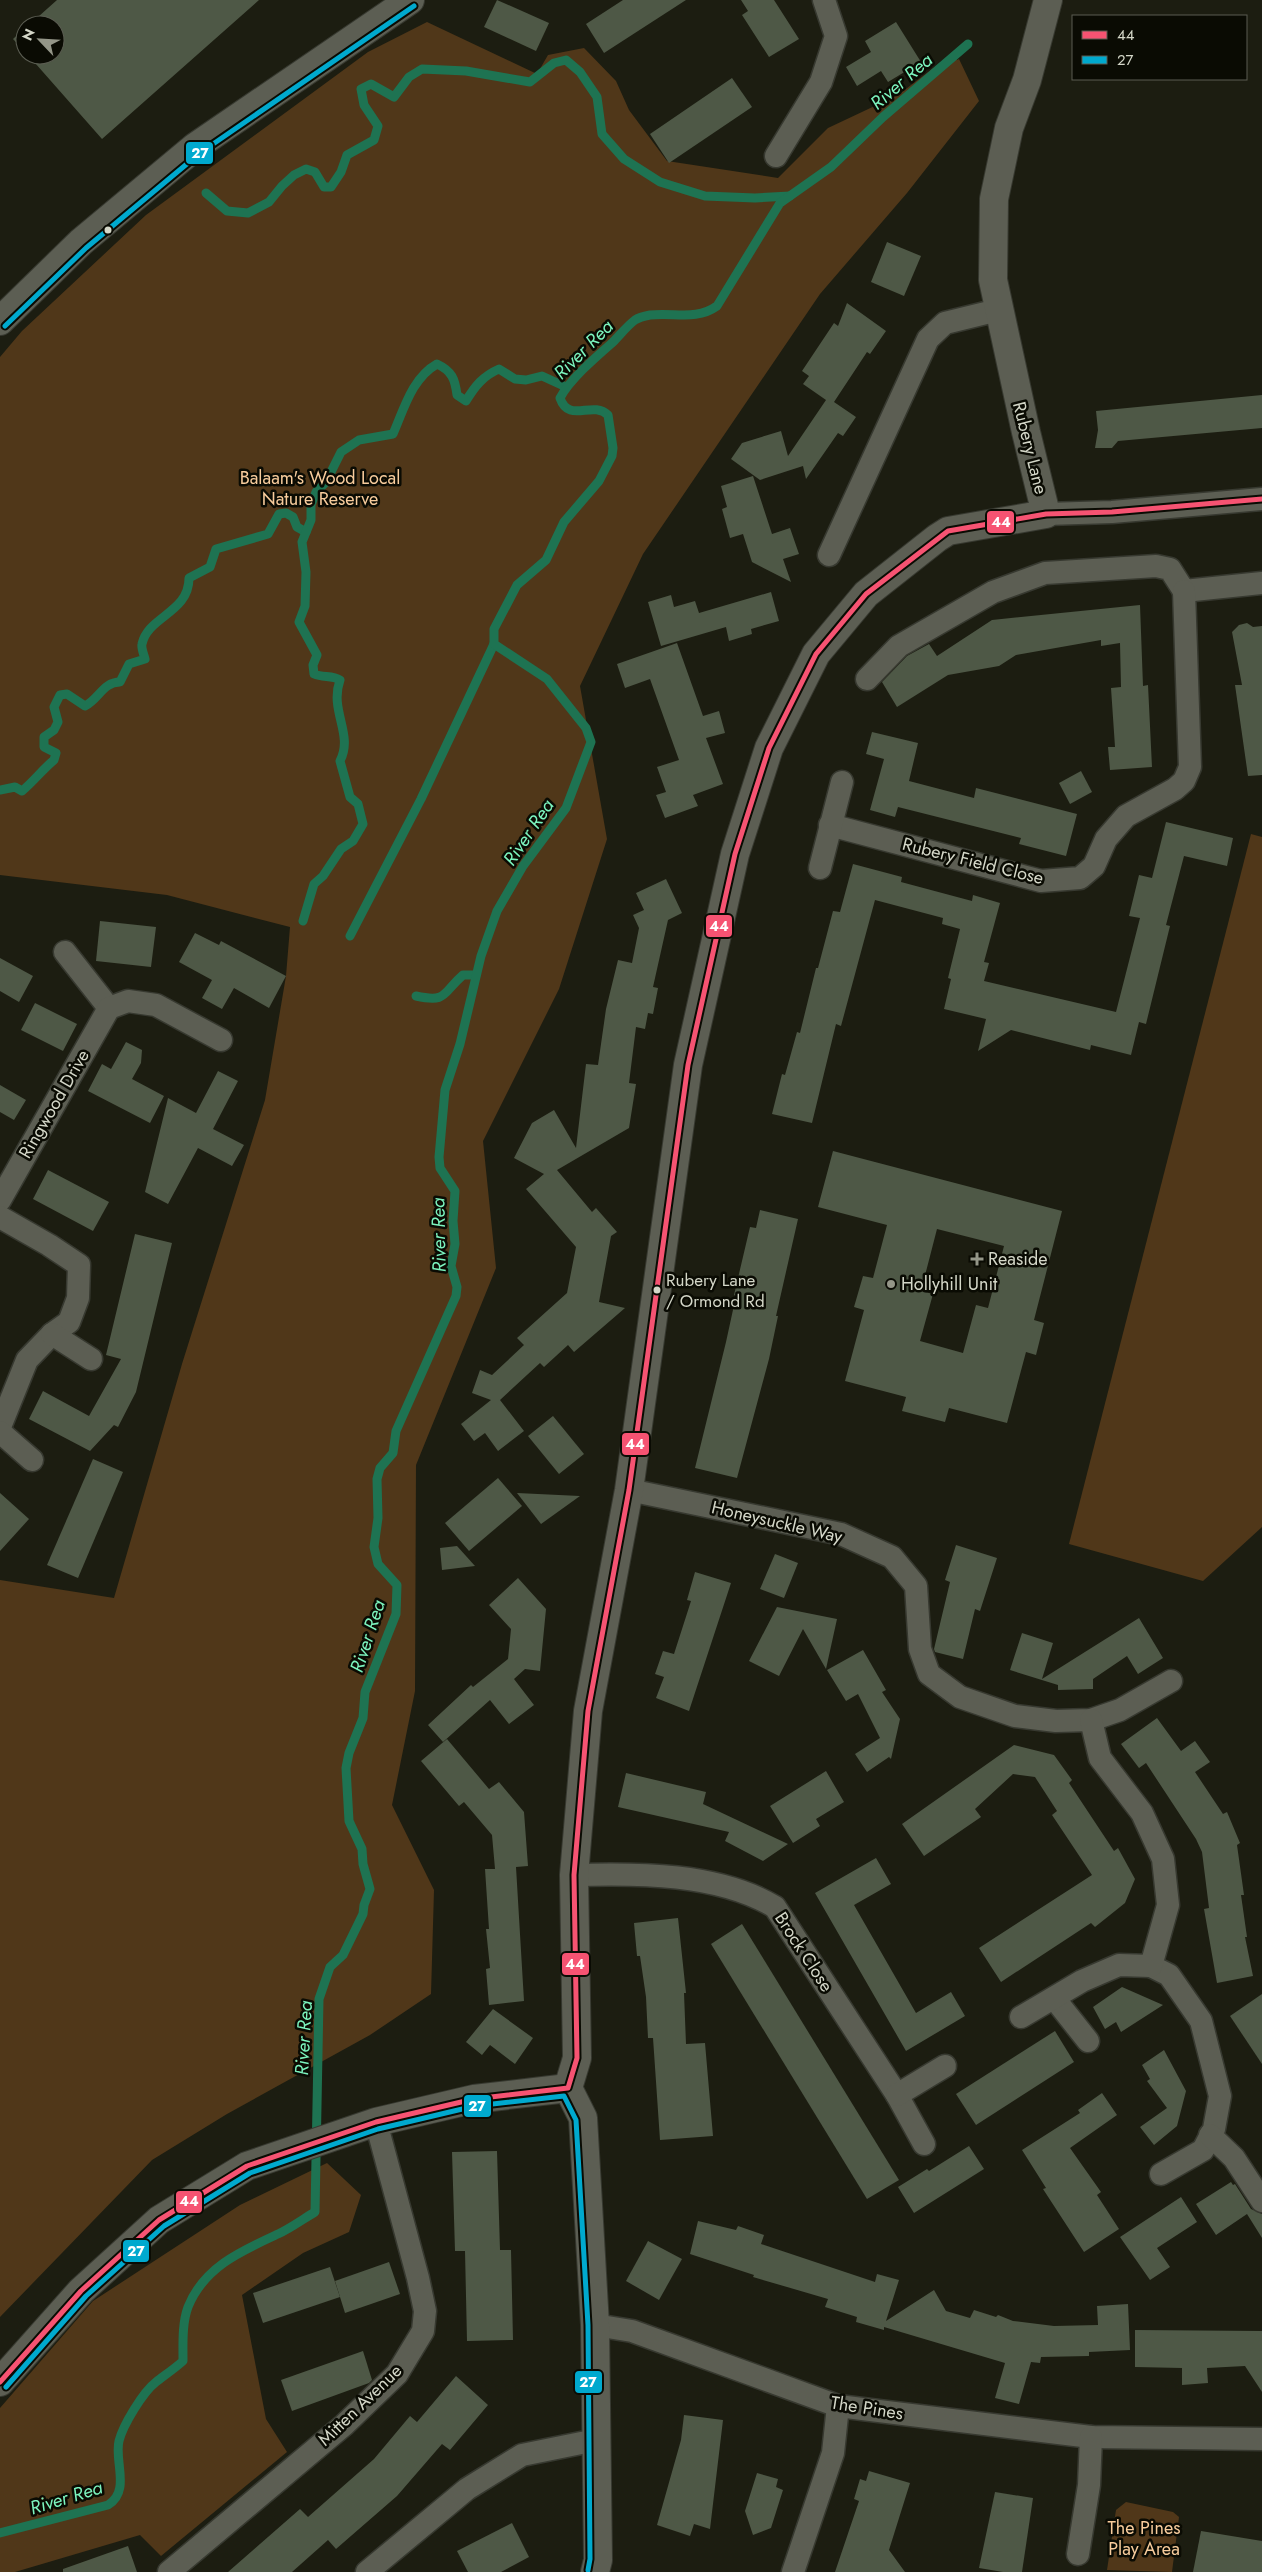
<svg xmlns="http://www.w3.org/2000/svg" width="1262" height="2572" viewBox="0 0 1262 2572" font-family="Jost,sans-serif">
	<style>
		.green { fill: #503719 }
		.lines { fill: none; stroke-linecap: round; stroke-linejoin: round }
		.stream { stroke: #1e7352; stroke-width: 9 }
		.building { fill: #4e5846; fill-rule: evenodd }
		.street-casing { stroke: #373930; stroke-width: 25 }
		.secondary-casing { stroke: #373930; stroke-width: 30 }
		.street { stroke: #5c5e53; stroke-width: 22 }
		.secondary { stroke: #5c5e53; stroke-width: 28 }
		.bus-1-casing { stroke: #0a0b03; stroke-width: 9 }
		.bus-2-casing { stroke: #0a0b03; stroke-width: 9 }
		.bus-1 { stroke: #f65372; stroke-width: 5 }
		.bus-2 { stroke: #00a9ce; stroke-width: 5 }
		.bus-dot { fill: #d4d7c8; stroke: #0a0b03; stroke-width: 2 }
		.poi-dot { fill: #949688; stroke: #0a0b03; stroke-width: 2 }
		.labels { text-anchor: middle; stroke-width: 5; stroke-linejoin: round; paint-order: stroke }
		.bus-label { font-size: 17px; fill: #d4d7c8; stroke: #0a0b03; text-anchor: start }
		.street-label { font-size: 18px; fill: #d4d7c8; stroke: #0a0b03 }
		.park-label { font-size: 18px; fill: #f8cc9c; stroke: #0a0b03 }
		.poi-label { font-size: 18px; fill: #d4d7c8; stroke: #0a0b03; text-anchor: start }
		.water-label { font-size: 19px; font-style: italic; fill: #7cf4be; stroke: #0a0b03 }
		.line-badge { stroke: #0a0b03; stroke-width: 2 }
		.badge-label { font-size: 14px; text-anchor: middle; font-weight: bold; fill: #fff }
	</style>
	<rect width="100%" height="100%" fill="#1c1d11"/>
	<g class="green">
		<polygon points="427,22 537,74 548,55 584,48 616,81 629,110 667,161 778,178 828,128 898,95 953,53 957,60 959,59 979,101 907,193 820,294 643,554 580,686 607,839 559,989 483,1141 496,1268 416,1465 415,1691 392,1805 434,1890 431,1994 370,2035 227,2114 152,2160 0,2317 0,1580 114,1598 182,1364 265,1100 286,976 290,927 167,895 0,875 0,357 22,331 146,215 368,52"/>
		<polygon points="1251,834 1262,837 1262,1527 1203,1581 1069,1544"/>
		<polygon points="327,2163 361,2195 349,2232 303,2253 242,2295 266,2419 287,2452 161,2556 140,2535 15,2572 0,2572 0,2408 93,2301 240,2205"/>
		<polygon points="1126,2502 1173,2512 1179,2517 1172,2572 1107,2570 1116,2510"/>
	</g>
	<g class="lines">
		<g class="stream">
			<polyline points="206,193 227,211 248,213 269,202 282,186 294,175 306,169 315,172 324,187 331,187 341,172 347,155 374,140 378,126 364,105 361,89 371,84 394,97 409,77 422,69 466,71 530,82 554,63 566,60 580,72 597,97 602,134 624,159 660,182 705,196 755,198 790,196"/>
			<path d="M0,790L15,787L22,791C34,781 42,770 54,760L56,753L44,747V737L54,730L58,722L54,707L60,695L67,694L85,706C99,699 103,682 120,682L129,664L145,659C144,655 141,648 142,644C148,616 189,613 189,578L210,567L216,549L268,534L279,514L286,513L293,517L297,527L306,532"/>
			<path d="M303,921L314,884L323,876L341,849L353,841L363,824L358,804L350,797L340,761C354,734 329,711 340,680C332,675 323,678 314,674L313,665L317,655L299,622L305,606L306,572L302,542L311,520V505L316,492L326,482L341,452L359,440L393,434C404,409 412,378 437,364C452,371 455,379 457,395L466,401C475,386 483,376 499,369L515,379L526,380L542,376L566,387"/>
			<polyline points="350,936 421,799 494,644"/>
			<path d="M416,996C448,1003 442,993 463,975H476"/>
			<path d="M0,2533L108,2505C131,2491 114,2461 119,2441C123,2425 143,2392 156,2382C165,2375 174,2369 183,2361C183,2344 182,2323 188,2307C204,2267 241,2251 278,2234C291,2228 303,2219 315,2212L319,1999L330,1967L343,1955L363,1914L364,1905L370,1889L363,1864L362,1849L349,1821L346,1768L349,1753L363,1718L365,1692L396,1614L397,1585L378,1564L374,1547L378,1518L377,1479L380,1468L393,1453L396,1431L456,1296L457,1287L451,1266L455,1244L453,1221L455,1191L440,1168L439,1157L445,1090L460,1044L481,956L497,911L523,866L566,808L591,742L586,728L547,679L494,644V629L517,585L546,560L564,522L599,481L612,456L613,448L608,415C592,400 569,424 560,398C570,379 597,356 613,342C620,335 627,326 635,320C638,318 645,316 650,315C674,312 696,321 717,306L780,203L831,167L883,117L968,44"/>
		</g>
	</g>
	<g class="building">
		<polygon points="57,0 259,0 102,139 28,55 55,55 55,25 29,25"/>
		<polygon points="497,0 549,23 536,51 484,27"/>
		<polygon points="623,0 686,0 604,53 586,24"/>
		<polygon points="741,0 774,0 799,39 769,57 742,15 748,11"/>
		<polygon points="896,22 921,62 888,82 881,71 857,86 846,67 871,52 865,41"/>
		<polygon points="25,28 25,52 13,39"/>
		<polygon points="732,78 752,107 669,163 650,134"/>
		<polygon points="887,242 921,256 904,296 871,282"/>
		<polygon points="847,303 886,331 870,354 867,352 834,402 856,417 843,436 838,433 806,479 803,466 760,480 731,459 742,443 781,431 788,456 826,400 803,384 809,376 802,371 834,323 838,326"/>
		<polygon points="1262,395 1262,428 1118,441 1112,448 1095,448 1098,430 1096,411"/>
		<polygon points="753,476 772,534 790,528 799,554 783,559 791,582 752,562 743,534 730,538 722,509 727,507 721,486"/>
		<polygon points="771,592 779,621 751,629 752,634 729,641 726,627 661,646 648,602 671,595 674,607 695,601 699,613"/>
		<polygon points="1140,605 1143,686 1148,685 1152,767 1110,770 1108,747 1115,747 1111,688 1121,687 1120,643 1101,646 1101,640 1016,655 999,666 948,675 897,707 882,682 907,656 929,644 937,656 992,620"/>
		<polygon points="1247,623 1253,627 1262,626 1262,775 1248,776 1235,685 1242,685 1232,632 1239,625"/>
		<polygon points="677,643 703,716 719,711 725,733 706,738 723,784 693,795 698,806 665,818 656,795 666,792 657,767 679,760 650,679 625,688 617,664"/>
		<polygon points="872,732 918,743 909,781 974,798 976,788 1077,814 1066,856 1019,844 1021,838 898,807 895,817 870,810 884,759 866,754"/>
		<polygon points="1081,771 1092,792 1070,804 1059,783"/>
		<polygon points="1166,822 1233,838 1227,866 1184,856 1166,925 1170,926 1146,1024 1139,1022 1131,1055 1091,1045 1090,1050 1011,1030 978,1051 986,1019 944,1009 951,979 948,978 960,929 942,924 943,918 875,900 841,1026 836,1024 812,1123 772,1114 782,1074 785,1075 797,1032 800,1033 816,968 818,968 833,911 840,912 853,864 902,877 901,882 972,901 973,895 1000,903 984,962 989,963 984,981 1116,1012 1140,918 1129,916 1139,875 1152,878"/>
		<polygon points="666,879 682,913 668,920 653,987 658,988 653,1014 648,1013 645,1029 636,1027 629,1083 636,1084 629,1128 557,1170 592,1212 596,1208 617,1232 611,1236 599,1302 625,1308 574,1352 568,1345 544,1367 540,1363 500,1400 524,1431 498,1451 485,1433 474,1441 461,1424 491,1400 472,1393 480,1370 492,1375 524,1345 517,1338 567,1293 576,1247 526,1189 544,1174 514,1158 532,1123 554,1110 576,1148 586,1064 598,1065 606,1009 618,960 632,963 639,928 633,915 644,910 636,893"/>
		<polygon points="100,921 156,927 151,967 96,961"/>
		<polygon points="195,933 219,945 221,941 286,976 269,1008 234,988 222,1009 202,998 212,980 179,962"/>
		<polygon points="0,958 33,976 19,1002 0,991"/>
		<polygon points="35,1003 77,1024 63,1051 21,1030"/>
		<polygon points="126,1042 142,1050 141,1063 132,1079 164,1096 150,1123 88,1091 102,1064 111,1069"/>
		<polygon points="218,1071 238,1081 213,1129 244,1145 232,1166 198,1148 168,1204 145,1192 168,1098 196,1113"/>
		<polygon points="0,1085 26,1100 14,1120 0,1112"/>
		<path d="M833,1151L1062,1211L1034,1320L1044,1323L1036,1355L1026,1352L1007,1423L949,1408L945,1422L902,1411L906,1397L845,1381L864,1310L854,1307L863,1276L873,1278L887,1225L818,1207ZM937,1229L1004,1246L988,1308L976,1305L963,1353L920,1341L933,1294L921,1291Z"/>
		<polygon points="48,1170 109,1202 93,1231 33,1199"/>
		<polygon points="760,1210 798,1219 776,1316 778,1316 769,1359 737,1478 695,1468 726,1342 736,1296 734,1295 750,1227 756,1228"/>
		<polygon points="135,1234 172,1243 136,1392 118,1427 114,1425 90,1451 29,1419 43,1391 89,1416 121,1359 106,1355"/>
		<polygon points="553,1416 584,1454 559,1474 528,1436"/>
		<polygon points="93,1459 123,1472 78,1578 47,1565"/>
		<polygon points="498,1478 522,1506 469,1551 445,1523"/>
		<polygon points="0,1493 29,1519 0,1551"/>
		<polygon points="517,1493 580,1496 541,1524"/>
		<polygon points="956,1545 997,1558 980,1611 975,1609 963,1659 935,1652 934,1649 950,1582 945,1580"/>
		<polygon points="457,1546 475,1566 442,1570 440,1548"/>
		<polygon points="775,1554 798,1563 784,1598 760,1589"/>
		<polygon points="695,1572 731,1583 689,1711 656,1698 664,1677 655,1674 663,1651 674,1654 691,1601 687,1600"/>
		<polygon points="518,1578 546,1609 540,1671 525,1669 514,1679 534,1705 509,1724 490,1700 443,1742 428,1725 471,1685 473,1687 508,1659 511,1629 489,1605"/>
		<polygon points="777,1607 837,1619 826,1669 803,1629 779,1676 749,1661"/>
		<polygon points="1139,1618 1163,1658 1138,1674 1127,1656 1093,1679 1093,1689 1058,1690 1058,1685 1010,1670 1022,1633 1053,1643 1042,1679"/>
		<polygon points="863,1650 886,1690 882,1692 900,1719 891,1759 889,1757 867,1772 855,1754 880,1738 858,1694 846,1701 827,1670"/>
		<polygon points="1157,1718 1181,1751 1195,1741 1210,1762 1195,1772 1223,1814 1227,1812 1240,1843 1237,1845 1244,1895 1241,1895 1247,1937 1245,1937 1253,1976 1217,1983 1204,1909 1209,1908 1202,1852 1196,1839 1146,1763 1139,1768 1121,1744"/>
		<polygon points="447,1739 489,1789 499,1782 524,1812 528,1866 516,1867 524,2001 489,2005 486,1969 490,1968 486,1929 489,1929 485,1869 495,1869 492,1835 464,1802 459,1806 421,1761"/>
		<polygon points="1014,1745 1054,1755 1072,1780 1069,1783 1114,1851 1118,1848 1135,1879 1125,1903 1095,1927 1091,1923 1001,1982 979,1948 1092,1875 1052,1815 1057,1811 1035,1777 1013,1774 975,1809 981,1817 924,1856 902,1824"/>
		<polygon points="826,1771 844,1802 816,1819 820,1826 793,1843 770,1806"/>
		<polygon points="626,1773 706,1792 703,1804 788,1844 763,1861 725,1841 729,1832 618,1807"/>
		<polygon points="876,1858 891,1884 854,1905 916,2013 951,1992 965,2016 906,2051 815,1893"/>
		<polygon points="678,1918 686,1993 684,1993 686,2044 705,2043 713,2136 660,2140 653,2038 648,2038 646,1997 640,1956 637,1956 634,1923"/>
		<polygon points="742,1924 899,2180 867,2199 711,1944"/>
		<polygon points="1122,1987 1163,2005 1121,2032 1116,2022 1105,2029 1093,2007"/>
		<polygon points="1262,1994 1262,2064 1230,2016"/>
		<polygon points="493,2009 533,2038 515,2064 490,2045 482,2055 466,2042"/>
		<polygon points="1055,2031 1074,2062 976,2125 956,2094"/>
		<polygon points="1164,2050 1186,2091 1177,2126 1154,2145 1140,2127 1167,2108 1147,2081 1150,2079 1142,2065"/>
		<polygon points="1102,2093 1117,2115 1070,2148 1101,2192 1097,2195 1119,2229 1084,2252 1043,2189 1046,2188 1022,2150 1080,2113 1078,2110"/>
		<polygon points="969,2146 984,2169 914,2213 898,2187 927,2169 929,2171"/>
		<polygon points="497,2151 500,2250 511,2250 513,2340 467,2341 465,2251 455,2251 452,2152"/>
		<polygon points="1231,2182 1233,2185 1235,2184 1251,2209 1262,2214 1262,2238 1247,2214 1216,2235 1196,2204"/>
		<polygon points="1181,2197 1197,2222 1157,2248 1170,2267 1150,2280 1120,2237"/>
		<polygon points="698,2221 736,2230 738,2226 764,2235 761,2244 875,2282 877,2274 899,2280 886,2321 934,2290 946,2311 970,2318 974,2310 996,2317 998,2315 1013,2321 1054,2326 1098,2325 1097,2306 1128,2304 1130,2350 1089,2352 1089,2356 1041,2357 1040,2363 1031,2362 1019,2404 995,2398 1005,2363 884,2327 884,2330 856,2322 857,2317 825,2307 828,2299 753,2277 754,2275 690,2254"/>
		<polygon points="648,2241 682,2259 659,2300 626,2281"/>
		<polygon points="389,2262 400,2294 345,2313 335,2281"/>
		<polygon points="330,2267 340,2297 263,2323 253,2293"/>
		<polygon points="1135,2330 1262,2331 1262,2392 1245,2366 1207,2368 1208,2383 1182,2385 1182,2368 1135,2367"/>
		<polygon points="363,2351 372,2380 369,2383 292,2411 281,2380"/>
		<polygon points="456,2376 488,2405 450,2450 442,2444 397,2496 336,2549 328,2540 292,2572 228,2572 300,2509 308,2517 374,2459 410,2416 417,2422"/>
		<polygon points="684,2415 723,2420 710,2529 694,2524 690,2536 657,2525 681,2440"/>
		<polygon points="869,2471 910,2483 889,2550 905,2572 835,2572 859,2501 854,2499 860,2479 866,2481"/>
		<polygon points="757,2473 778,2479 776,2487 783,2490 771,2528 753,2535 745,2511"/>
		<polygon points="995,2492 1033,2498 1022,2572 1003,2572 979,2568"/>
		<polygon points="512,2523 529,2557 501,2572 468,2572 457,2551"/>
		<polygon points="1201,2531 1262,2541 1262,2572 1193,2572"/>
		<polygon points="128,2546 137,2572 63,2572 63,2569"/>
	</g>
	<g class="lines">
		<defs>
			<g id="street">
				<polyline points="776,156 821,82 836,36 824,0"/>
				<polyline points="1046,514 1112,512 1262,499"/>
				<polyline points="829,555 928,339 945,323 998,310"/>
				<polyline points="867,679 899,646 993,592 1045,573 1156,566 1170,569 1184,591 1262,583"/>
				<polyline points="830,825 1041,881 1080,878 1094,866 1106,839 1126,816 1175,789 1184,781 1190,767 1184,591"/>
				<polyline points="820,868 842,782"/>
				<polyline points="65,952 109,1008"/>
				<polyline points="0,1200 109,1008 128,1001 156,1005 221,1040"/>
				<polyline points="0,1217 49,1245 79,1265 78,1298 69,1322 52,1334 27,1360 0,1427"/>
				<polyline points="52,1334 91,1359"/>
				<polyline points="0,1432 32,1460"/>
				<polyline points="629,1490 841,1534 892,1557 916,1586 920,1649 929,1674 960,1697 1015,1716 1056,1721 1091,1720 1120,1710 1171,1681"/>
				<path d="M574,1875C637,1873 719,1873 775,1907L897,2095L924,2144"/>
				<polyline points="1151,1966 1169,1975 1201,2021 1220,2096 1214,2129 1203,2150 1161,2174"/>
				<polyline points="1054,1998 1088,2041"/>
				<polyline points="1021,2017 1082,1981 1119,1965 1151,1966 1168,1905 1163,1859 1142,1813 1100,1758 1091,1720"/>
				<polyline points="897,2095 945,2066"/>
				<polyline points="1210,2135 1234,2158 1262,2201"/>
				<polyline points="595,2325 632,2331 838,2406 1091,2437 1262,2439"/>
				<polyline points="1078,2554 1089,2485 1091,2437"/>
				<polyline points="169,2572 344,2425 397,2374 423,2331 425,2311 418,2278 376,2122"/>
				<polyline points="367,2572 467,2489 522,2455 596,2440"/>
				<polyline points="793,2572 833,2453 838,2406"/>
			</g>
			<g id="secondary">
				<polyline points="0,321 81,242 195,147 410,0"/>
				<polyline points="0,2382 81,2291 159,2220 247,2166 376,2122 474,2099 568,2088"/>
				<polyline points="595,2572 598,2560 595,2325 583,2118 568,2088 577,2058 574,1875 588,1711 629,1490 688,1065 735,854 769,748 816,654 866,594 937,538 948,531 1046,514 1026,432 993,280 994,199 1009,128 1027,80 1048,0"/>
			</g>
		</defs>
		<use href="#street" class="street-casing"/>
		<use href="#secondary" class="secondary-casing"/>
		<use href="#street" class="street"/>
		<use href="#secondary" class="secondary"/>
		<defs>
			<polyline id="bus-1" points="0,2382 81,2291 159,2220 247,2166 376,2122 474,2099 568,2088 577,2058 574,1875 588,1711 629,1490 688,1065 735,854 769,748 816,654 866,594 948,531 1046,514 1112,512 1262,499"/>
			<g id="bus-2">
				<polyline points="5,326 86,248 200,153 414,6"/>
				<polyline points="6,2387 86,2296 164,2226 250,2173 378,2129 475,2106 564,2096 576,2120 588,2325 590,2559 588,2570"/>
			</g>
		</defs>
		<use href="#bus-1" class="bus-1-casing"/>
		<use href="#bus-2" class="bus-2-casing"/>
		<use href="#bus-1" class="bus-1"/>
		<use href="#bus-2" class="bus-2"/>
	</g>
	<g class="bus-dot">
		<circle cx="108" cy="230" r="4.5"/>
		<circle cx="657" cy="1290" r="4.5"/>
	</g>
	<g class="poi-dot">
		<path d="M974.5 1251.5h5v5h5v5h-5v5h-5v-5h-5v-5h5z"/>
		<circle cx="891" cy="1284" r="5"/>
	</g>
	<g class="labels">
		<g class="bus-label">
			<text x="666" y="1286">Rubery Lane<tspan x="666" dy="21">/ Ormond Rd</tspan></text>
		</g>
		<g class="street-label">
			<text transform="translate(1030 448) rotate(76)" y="6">Rubery Lane</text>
			<text transform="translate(973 861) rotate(14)" y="6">Rubery Field Close</text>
			<text transform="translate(54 1104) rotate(-60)" y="6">Ringwood Drive</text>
			<text transform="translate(777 1522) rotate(13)" y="6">Honeysuckle Way</text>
			<text transform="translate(804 1952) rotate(57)" y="6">Brock Close</text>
			<text transform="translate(360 2405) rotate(-44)" y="6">Mitten Avenue</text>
			<text transform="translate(867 2408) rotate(9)" y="6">The Pines</text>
		</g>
		<g class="park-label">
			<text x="320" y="484">Balaam's Wood Local<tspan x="320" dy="21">Nature Reserve</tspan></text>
			<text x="1144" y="2534">The Pines<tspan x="1144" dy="21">Play Area</tspan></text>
		</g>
		<g class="poi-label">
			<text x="988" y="1265">Reaside</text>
			<text x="901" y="1290">Hollyhill Unit</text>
		</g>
		<g class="water-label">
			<text transform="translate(901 81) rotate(-41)" y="7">River Rea</text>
			<text transform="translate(583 349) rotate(-45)" y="7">River Rea</text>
			<text transform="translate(528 832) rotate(-56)" y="7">River Rea</text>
			<text transform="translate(438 1235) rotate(-91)" y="7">River Rea</text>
			<text transform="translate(367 1636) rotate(-72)" y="7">River Rea</text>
			<text transform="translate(303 2038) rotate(-87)" y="7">River Rea</text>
			<text transform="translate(66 2497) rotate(-17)" y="7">River Rea</text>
		</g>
	</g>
	<g class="line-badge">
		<rect x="185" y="141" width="29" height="24" rx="5" fill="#00a9ce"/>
		<rect x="986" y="510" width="29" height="24" rx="5" fill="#f65372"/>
		<rect x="705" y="914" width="28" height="24" rx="5" fill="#f65372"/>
		<rect x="621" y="1432" width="29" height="24" rx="5" fill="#f65372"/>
		<rect x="561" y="1952" width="29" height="24" rx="5" fill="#f65372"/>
		<rect x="463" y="2094" width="29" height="24" rx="5" fill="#00a9ce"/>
		<rect x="175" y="2190" width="28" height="24" rx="5" fill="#f65372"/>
		<rect x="122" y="2239" width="28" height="24" rx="5" fill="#00a9ce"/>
		<rect x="574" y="2370" width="29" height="24" rx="5" fill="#00a9ce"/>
	</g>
	<g class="badge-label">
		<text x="200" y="158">27</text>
		<text x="1001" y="527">44</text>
		<text x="719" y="931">44</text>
		<text x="635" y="1449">44</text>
		<text x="575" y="1969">44</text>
		<text x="477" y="2111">27</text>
		<text x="189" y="2206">44</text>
		<text x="136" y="2256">27</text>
		<text x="588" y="2387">27</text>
	</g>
	<rect x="1072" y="15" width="175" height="65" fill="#0a0b03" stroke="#5b5d52"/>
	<rect x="1082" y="31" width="25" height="8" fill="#f65372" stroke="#5b5d52"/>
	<text x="1117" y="40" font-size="15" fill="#d4d7c8">44</text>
	<rect x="1082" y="56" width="25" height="8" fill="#00a9ce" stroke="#5b5d52"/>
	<text x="1117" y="65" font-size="15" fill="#d4d7c8">27</text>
	<g transform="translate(40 40) rotate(295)"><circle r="24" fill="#0a0b03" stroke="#5b5d52"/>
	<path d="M0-4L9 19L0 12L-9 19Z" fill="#949688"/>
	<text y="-8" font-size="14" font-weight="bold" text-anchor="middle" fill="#d4d7c8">N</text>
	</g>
</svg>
